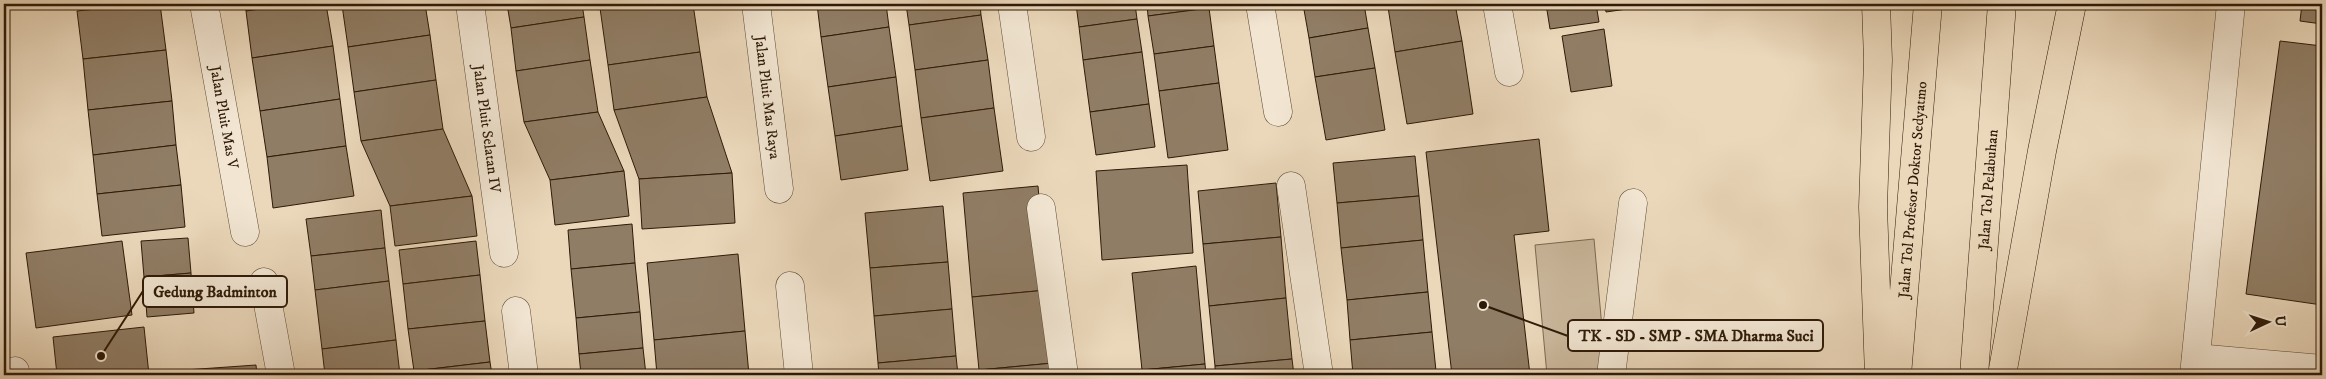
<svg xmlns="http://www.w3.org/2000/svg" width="2326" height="379" viewBox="0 0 2326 379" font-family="'IM FELL DW Pica',serif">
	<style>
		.green { fill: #cbb89d; stroke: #7c6952 }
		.building { fill: #907d65; stroke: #2e1a08 }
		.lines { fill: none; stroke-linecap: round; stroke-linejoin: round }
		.minor-casing { stroke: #5d4a35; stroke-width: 29 }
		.highway-casing { stroke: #2e1a08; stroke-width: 29 }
		.minor { stroke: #f2e6d3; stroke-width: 28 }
		.highway { stroke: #ebd8bb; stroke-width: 28 }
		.labels { text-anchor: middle; stroke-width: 4; stroke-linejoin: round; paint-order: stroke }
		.street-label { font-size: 15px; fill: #2e1a08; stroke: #f2e6d3 }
		.leader { fill: none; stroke: #2e1a08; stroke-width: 2 }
		.callout-dot { fill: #2e1a08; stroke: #f2e6d3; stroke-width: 2 }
		.callout { fill: #f2e6d3; stroke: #2e1a08; stroke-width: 2 }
		.callout-label { font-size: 16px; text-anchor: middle; font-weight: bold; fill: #2e1a08 }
	</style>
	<rect width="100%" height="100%" fill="#ebd8bb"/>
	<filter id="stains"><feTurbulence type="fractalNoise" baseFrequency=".004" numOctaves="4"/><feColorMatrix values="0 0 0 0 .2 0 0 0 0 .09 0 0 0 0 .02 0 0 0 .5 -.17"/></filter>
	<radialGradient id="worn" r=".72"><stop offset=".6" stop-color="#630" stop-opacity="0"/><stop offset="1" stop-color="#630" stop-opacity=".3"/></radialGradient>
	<polygon class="green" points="1594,239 1606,372 1547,375 1535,245"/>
	<g class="building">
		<polygon points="145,4 160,4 166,50 83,59 77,11"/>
		<polygon points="245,4 296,4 246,11"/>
		<polygon points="296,4 326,4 333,46 252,58 246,11"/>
		<polygon points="354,4 425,4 430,35 348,47 342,5"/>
		<polygon points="507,4 582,4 584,17 511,28"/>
		<polygon points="599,4 630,4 600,8"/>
		<polygon points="630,4 693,4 700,52 608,65 600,8"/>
		<polygon points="817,4 886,4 889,27 821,37"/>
		<polygon points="906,4 980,4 981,15 909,25"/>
		<polygon points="1076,4 1135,4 1137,19 1079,27"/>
		<polygon points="1147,4 1208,4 1209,8 1148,16"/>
		<polygon points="1303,4 1364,4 1368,28 1309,38"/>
		<polygon points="1387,4 1409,4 1388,7"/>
		<polygon points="1409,4 1455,4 1462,41 1395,52 1388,7"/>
		<polygon points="1546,4 1596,4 1599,22 1550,29"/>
		<polygon points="1605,4 1640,4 1641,7 1606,12"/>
		<polygon points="2302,4 2322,4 2322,24 2300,21"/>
		<polygon points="1209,8 1214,46 1154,54 1148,16"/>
		<polygon points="981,15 988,60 915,70 909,25"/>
		<polygon points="584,17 590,60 516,71 511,28"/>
		<polygon points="1137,19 1142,52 1083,60 1079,27"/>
		<polygon points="889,27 896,77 828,87 821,37"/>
		<polygon points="1368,28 1375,68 1315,77 1309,38"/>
		<polygon points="1604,29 1612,86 1571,92 1562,36"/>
		<polygon points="430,35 436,80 354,92 348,47"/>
		<polygon points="1462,41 1473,114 1407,124 1395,52"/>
		<polygon points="2280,41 2322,46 2322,305 2246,294"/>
		<polygon points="333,46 340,99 260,111 252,58"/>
		<polygon points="1214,46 1219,83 1159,91 1154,54"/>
		<polygon points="166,50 172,101 88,110 83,59"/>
		<polygon points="700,52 707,97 614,110 608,65"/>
		<polygon points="1142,52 1149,104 1090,112 1083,60"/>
		<polygon points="590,60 598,112 524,122 516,71"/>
		<polygon points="988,60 994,108 921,118 915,70"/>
		<polygon points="1375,68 1385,130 1326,140 1315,77"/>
		<polygon points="896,77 902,126 835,136 828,87"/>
		<polygon points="436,80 443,129 361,141 354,92"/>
		<polygon points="1219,83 1228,150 1168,158 1159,91"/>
		<polygon points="707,97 732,173 639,179 614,110"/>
		<polygon points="340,99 346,146 267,157 260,111"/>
		<polygon points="172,101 176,145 93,155 88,110"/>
		<polygon points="1149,104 1155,147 1096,155 1090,112"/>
		<polygon points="994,108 1003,171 930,181 921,118"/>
		<polygon points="598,112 624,171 550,180 524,122"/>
		<polygon points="902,126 908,170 841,180 835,136"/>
		<polygon points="443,129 472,196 390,206 361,141"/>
		<polygon points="1539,139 1549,231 1514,235 1530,375 1452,375 1426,152"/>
		<polygon points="176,145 181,185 97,194 93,155"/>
		<polygon points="346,146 354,196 273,208 267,157"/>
		<polygon points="1415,156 1419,196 1337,203 1333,163"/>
		<polygon points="1187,165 1193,253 1102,260 1096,171"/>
		<polygon points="624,171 629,216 555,225 550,180"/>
		<polygon points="732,173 735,223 642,229 639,179"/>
		<polygon points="1276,183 1281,237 1203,244 1198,191"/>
		<polygon points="181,185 185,227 102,236 97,194"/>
		<polygon points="1038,186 1047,290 972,297 963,193"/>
		<polygon points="472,196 477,236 395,246 390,206"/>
		<polygon points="1419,196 1423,240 1341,248 1337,203"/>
		<polygon points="943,206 948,262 870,268 865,213"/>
		<polygon points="381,210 385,248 311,256 306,219"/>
		<polygon points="632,224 635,263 571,269 568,230"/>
		<polygon points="1281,237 1286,298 1209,306 1203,244"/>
		<polygon points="188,238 191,273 144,277 141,241"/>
		<polygon points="1423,240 1428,292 1347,300 1341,248"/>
		<polygon points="122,241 132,315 36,328 26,253"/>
		<polygon points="476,241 480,275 403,284 399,250"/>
		<polygon points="385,248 389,281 315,290 311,256"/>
		<polygon points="738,254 745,331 654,340 647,263"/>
		<polygon points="948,262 952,309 874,316 870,268"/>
		<polygon points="635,263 640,312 576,318 571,269"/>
		<polygon points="1196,266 1205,364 1142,370 1132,273"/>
		<polygon points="191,273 194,313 147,317 144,277"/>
		<polygon points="480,275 485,321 408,329 403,284"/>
		<polygon points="389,281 396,340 322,349 315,290"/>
		<polygon points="1047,290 1053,363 979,370 972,297"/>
		<polygon points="1428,292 1432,332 1350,340 1347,300"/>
		<polygon points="1286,298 1292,359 1215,366 1209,306"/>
		<polygon points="952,309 956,356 878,363 874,316"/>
		<polygon points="640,312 643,348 579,354 576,318"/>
		<polygon points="485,321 490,362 414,371 408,329"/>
		<polygon points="144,327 149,375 57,375 53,337"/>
		<polygon points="745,331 749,375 657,375 654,340"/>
		<polygon points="1432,332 1436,371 1393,375 1353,375 1350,340"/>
		<polygon points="396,340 400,375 325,375 322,349"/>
		<polygon points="643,348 646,375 581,375 579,354"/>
		<polygon points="956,356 958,375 879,375 878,363"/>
		<polygon points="1292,359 1294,375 1215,375 1215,366"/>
		<polygon points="490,362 492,375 414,375 414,371"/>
		<polygon points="1053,363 1054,375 979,375 979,370"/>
		<polygon points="1205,364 1206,375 1142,375 1142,370"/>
		<polygon points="256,365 257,375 171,375 171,371"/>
		<polygon points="1436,371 1436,375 1393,375"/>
	</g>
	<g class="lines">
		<defs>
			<g id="minor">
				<path id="s1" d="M204,4L245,232"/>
				<path id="s2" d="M470,4L504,253"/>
				<path id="s3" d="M756,4L779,189"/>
				<polyline points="1012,4 1031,137"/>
				<polyline points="1260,4 1278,112"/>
				<polyline points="1497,4 1509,72"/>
				<polyline points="1291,186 1319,375"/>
				<polyline points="1041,208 1064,375"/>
				<polyline points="264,282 281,375"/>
				<polyline points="790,286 799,375"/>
				<polyline points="516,311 524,375"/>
				<polyline points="2196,358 2322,369"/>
				<polyline points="15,371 16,375"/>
				<polyline points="1611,375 1633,203"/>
				<polyline points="2194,375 2231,4"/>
			</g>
			<g id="highway">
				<polyline points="1876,4 1878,60 1873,207 1879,375"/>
				<path id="s4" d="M1897,375L1928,4"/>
				<path id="s5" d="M1974,375L2002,4"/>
				<polyline points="2002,375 2042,151 2072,4"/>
			</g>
		</defs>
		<use href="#minor" class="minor-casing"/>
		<use href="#highway" class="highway-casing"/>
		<use href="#minor" class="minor"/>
		<use href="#highway" class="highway"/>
	</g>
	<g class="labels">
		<g class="street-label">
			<text dy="5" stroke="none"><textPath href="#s3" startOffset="94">Jalan Pluit Mas Raya</textPath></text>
			<text dy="5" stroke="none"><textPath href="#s1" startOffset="115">Jalan Pluit Mas V</textPath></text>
			<text dy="5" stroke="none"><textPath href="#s2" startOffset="126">Jalan Pluit Selatan IV</textPath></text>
			<text dy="5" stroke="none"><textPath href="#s4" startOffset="186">Jalan Tol Profesor Doktor Sedyatmo</textPath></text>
			<text dy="5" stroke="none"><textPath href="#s5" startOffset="186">Jalan Tol Pelabuhan</textPath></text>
		</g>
	</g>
	<path class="leader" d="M101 356L143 291M1483 305L1568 336"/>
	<g class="callout-dot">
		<circle cx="101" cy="356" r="5"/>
		<circle cx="1483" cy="305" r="5"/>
	</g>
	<g class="callout">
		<rect x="143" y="276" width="144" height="31" rx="5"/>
		<rect x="1568" y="320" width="255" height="31" rx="5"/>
	</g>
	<g class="callout-label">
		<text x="215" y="297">Gedung Badminton</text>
		<text x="1696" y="341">TK - SD - SMP - SMA Dharma Suci</text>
	</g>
	<rect width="2326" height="379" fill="none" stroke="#ebd8bb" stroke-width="20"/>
	<rect x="5" y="5" width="2316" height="369" fill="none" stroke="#2e1a08" stroke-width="2.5"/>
	<rect x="10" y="10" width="2306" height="359" fill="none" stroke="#2e1a08"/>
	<g transform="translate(2268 322) rotate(86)" stroke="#f2e6d3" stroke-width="4" paint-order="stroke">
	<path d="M0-4L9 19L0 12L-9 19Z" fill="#2e1a08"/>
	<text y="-8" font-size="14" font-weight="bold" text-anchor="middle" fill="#2e1a08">U</text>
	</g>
	<rect width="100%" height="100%" filter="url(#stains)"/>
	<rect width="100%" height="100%" fill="url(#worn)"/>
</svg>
